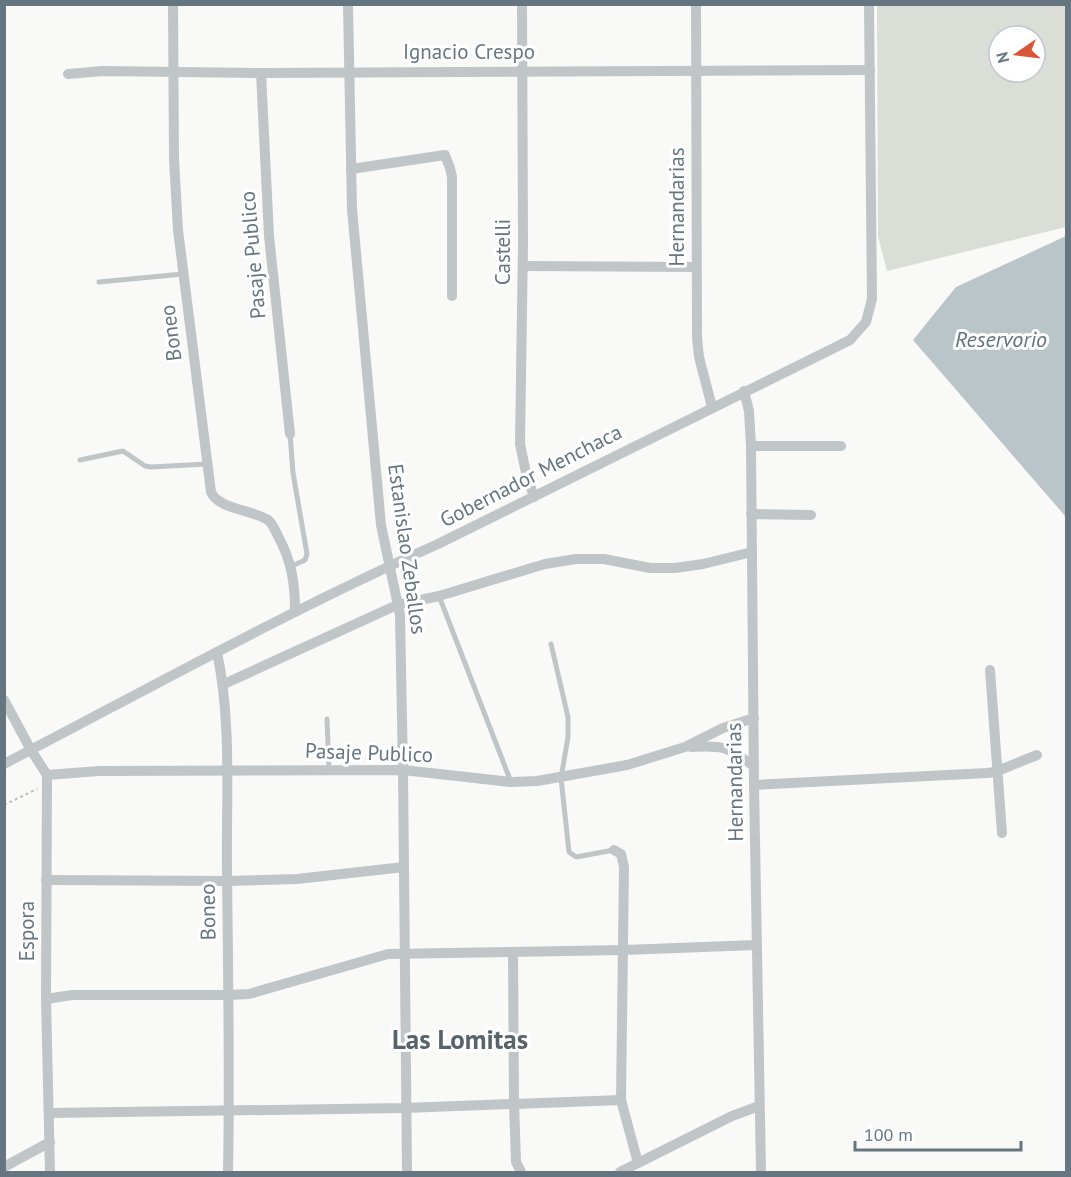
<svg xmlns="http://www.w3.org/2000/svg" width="1071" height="1177" viewBox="0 0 1071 1177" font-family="'PT Sans',sans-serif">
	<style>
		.green { fill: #daded7; fill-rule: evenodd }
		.water { fill: #bac5c9 }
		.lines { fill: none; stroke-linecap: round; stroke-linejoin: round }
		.path { stroke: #bbbec0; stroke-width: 2; stroke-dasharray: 3 3; stroke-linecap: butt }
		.service { stroke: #c0c5c8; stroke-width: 5 }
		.minor { stroke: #c0c5c8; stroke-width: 10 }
		.labels { text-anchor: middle; stroke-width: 6; stroke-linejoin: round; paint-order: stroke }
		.street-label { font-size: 21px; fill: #667680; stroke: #fff }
		.water-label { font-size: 22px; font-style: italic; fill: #61747a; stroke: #fff }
		.district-label { font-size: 27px; font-weight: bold; fill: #58646c; stroke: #fff }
	</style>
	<rect width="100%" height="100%" fill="#f9f9f7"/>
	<path class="green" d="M877,5H1066V227L887,271L878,236ZM999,36H1035V72H999Z"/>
	<polygon class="water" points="1066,236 1066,517 913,340 956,287"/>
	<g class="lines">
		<polyline class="path" points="4,805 37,789"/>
		<g class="service">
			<polyline points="99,282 183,274"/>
			<polyline points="290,434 293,473 307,554 305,560 292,566"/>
			<polyline points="80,460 123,451 145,466 151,467 207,464"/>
			<polyline points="439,596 511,782"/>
			<polyline points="551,644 568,717 568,737 561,778 569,852 576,857 614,850"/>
			<polyline points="327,719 329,770"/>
		</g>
		<g class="minor">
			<path d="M173,4L174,159L178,230L211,492C218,509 253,510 268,520C273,524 275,530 278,536C292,562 295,583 295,612"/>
			<polyline points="348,4 352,209 381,525 400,615 403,770 407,1172"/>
			<polyline points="522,4 523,244 520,444 526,473 534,497"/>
			<polyline points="696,4 697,338 699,357 712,407"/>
			<polyline points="261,73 269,236 290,434"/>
			<polyline points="68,74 103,71 261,73 870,70"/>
			<polyline points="351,169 445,155 450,168 452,177 452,296"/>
			<polyline points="523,266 696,267"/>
			<polyline points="744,391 749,411 751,446 754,785 761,1172"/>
			<polyline points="751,446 841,446"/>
			<polyline points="751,514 811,515"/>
			<path d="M217,652C232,723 226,799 227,871C228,972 230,1072 228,1172"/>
			<polyline points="990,670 1002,833"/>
			<polyline points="224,684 397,605 439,596 545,564 576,559 604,559 650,568 675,568 703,564 752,552"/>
			<polyline points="4,700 31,750 47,775 46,999 50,1172"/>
			<path d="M691,747C725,745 726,747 754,766"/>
			<path d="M4,764C148,689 290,610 438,544L850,340L866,322L872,299L869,4"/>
			<polyline points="47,775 99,771 403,770 511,782 537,781 627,765 685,747 723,728 754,718"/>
			<polyline points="754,785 987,773 995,772 1037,755"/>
			<polyline points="614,850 621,854 624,867 621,1100 638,1163"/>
			<polyline points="46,880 227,881 297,879 404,867"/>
			<polyline points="513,952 514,1104 516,1162 521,1172"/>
			<polyline points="46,999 72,995 229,995 249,994 388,954 624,950 756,945"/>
			<polyline points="50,1113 405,1108 621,1100"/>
			<polyline points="4,1167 50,1142"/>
			<polyline points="620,1172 732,1116 759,1106"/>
		</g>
	</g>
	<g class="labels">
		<g class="street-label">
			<text x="469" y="59">Ignacio Crespo</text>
			<text transform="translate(677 207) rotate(-90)" y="7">Hernandarias</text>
			<text transform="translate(503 252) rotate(-90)" y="7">Castelli</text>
			<text transform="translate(253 255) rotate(-95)" y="7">Pasaje Publico</text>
			<text transform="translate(171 333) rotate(-97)" y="7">Boneo</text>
			<text transform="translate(531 476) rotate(-27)" y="7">Gobernador Menchaca</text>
			<text transform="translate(407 549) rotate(82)" y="7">Estanislao Zeballos</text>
			<text transform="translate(369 753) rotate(2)" y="7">Pasaje Publico</text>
			<text transform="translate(735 782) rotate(-91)" y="7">Hernandarias</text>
			<text transform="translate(208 912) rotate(-91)" y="7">Boneo</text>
			<text transform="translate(27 931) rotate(-90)" y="7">Espora</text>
		</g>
		<g class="water-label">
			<text x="1001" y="347">Reservorio</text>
		</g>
		<g class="district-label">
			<text x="460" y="1049">Las Lomitas</text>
		</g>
	</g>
	<rect width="1071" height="1177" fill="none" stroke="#667680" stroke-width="12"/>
	<g transform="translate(1017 54) rotate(256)"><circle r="28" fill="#ffffff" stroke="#c2c8cc" stroke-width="1.5"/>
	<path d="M0-4.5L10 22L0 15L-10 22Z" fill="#d95738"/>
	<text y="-9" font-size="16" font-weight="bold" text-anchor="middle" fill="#667680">N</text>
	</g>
	<path d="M855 1141v9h166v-9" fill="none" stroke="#667680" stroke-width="3"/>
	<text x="864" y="1141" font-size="18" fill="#667680" stroke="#ffffff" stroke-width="4.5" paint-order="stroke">100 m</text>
</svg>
